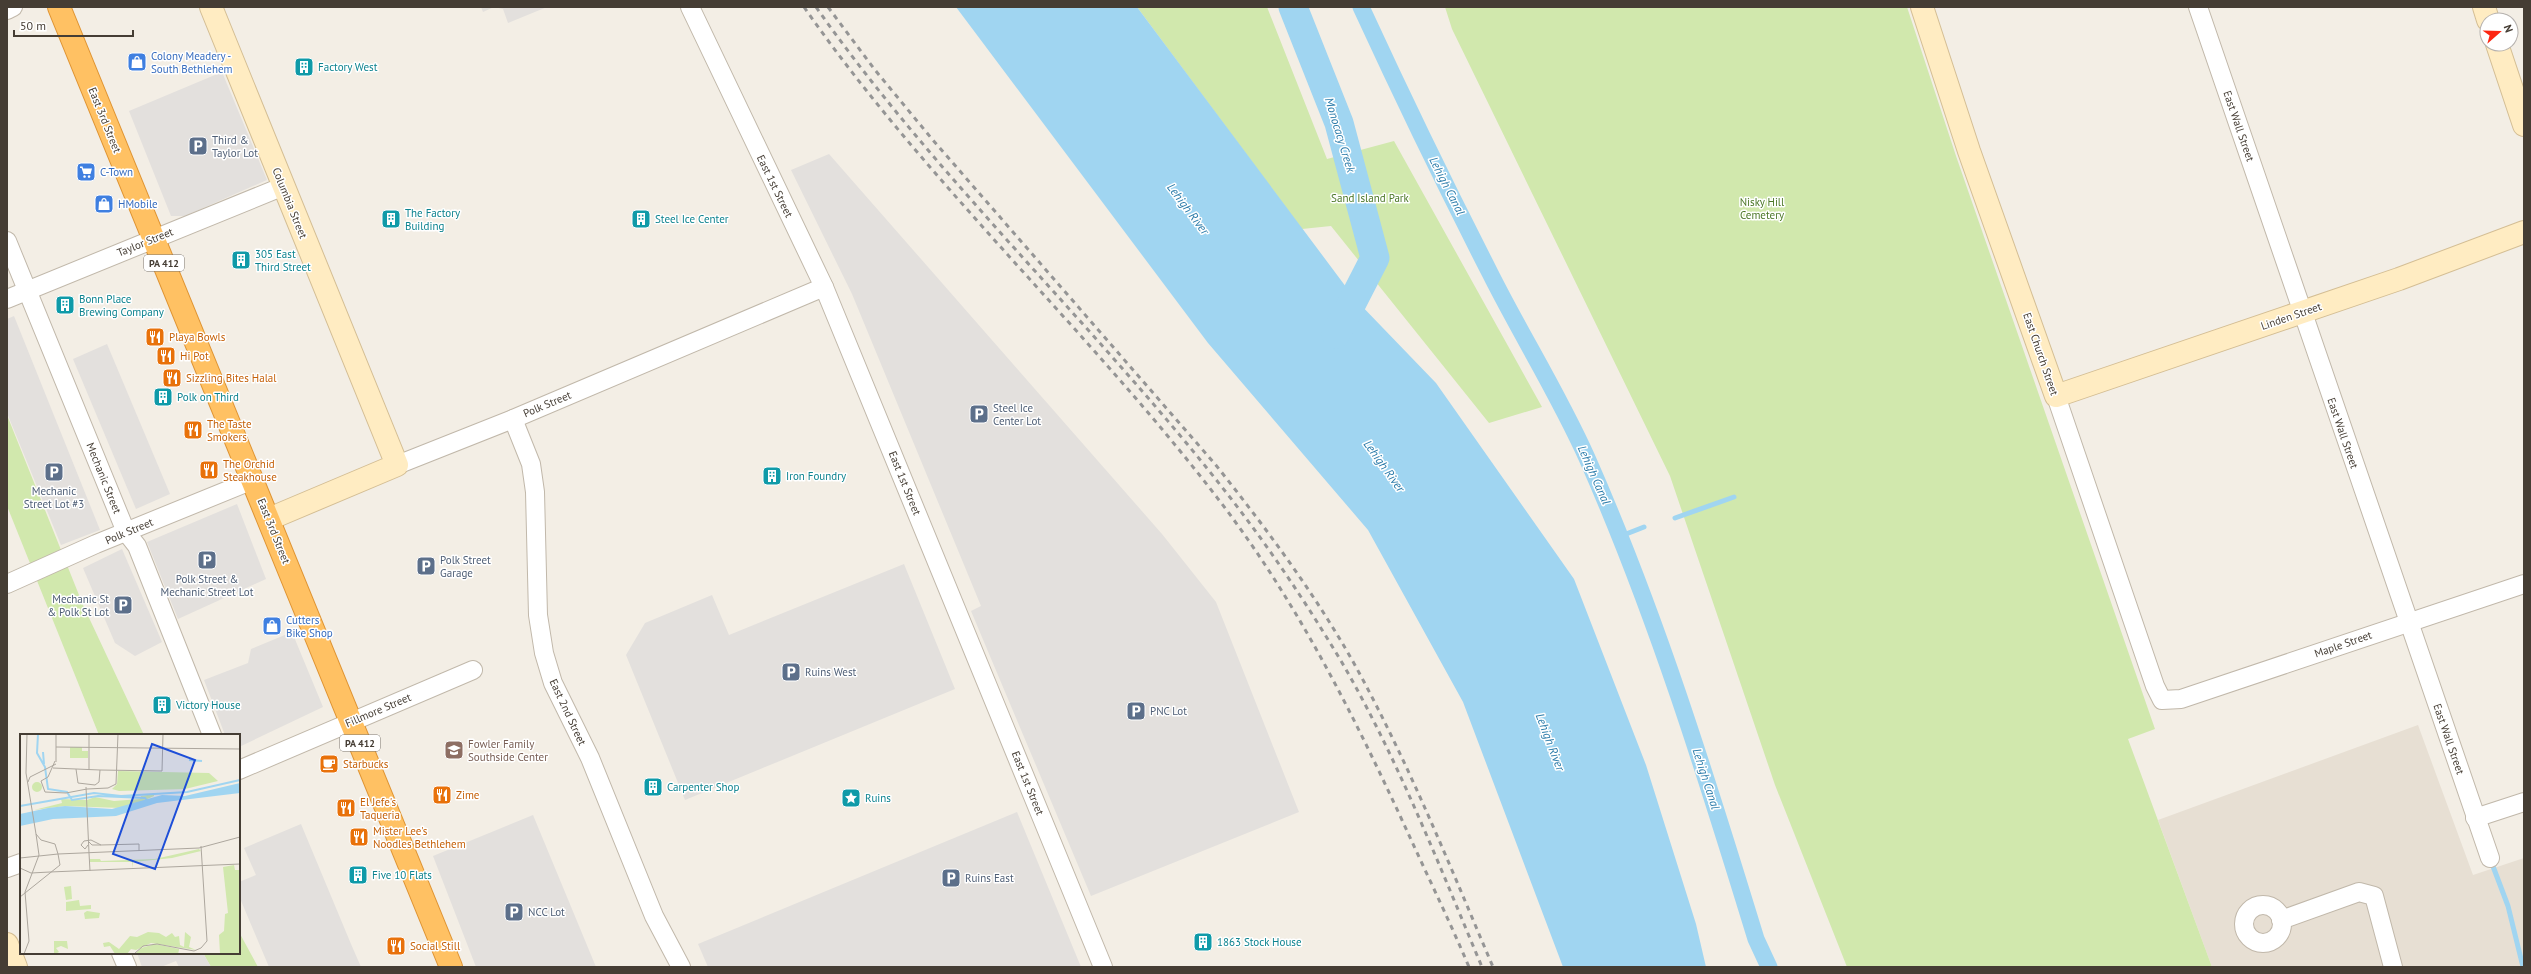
<svg xmlns="http://www.w3.org/2000/svg" width="2531" height="974" viewBox="0 0 2531 974" font-family="'PT Sans',sans-serif">
	<style>
		.residential { fill: #e7dfd3 }
		.green { fill: #d1e8ad }
		.parking { fill: #e3e0dd }
		.water { fill: #a0d5f1 }
		.lines { fill: none; stroke-linecap: round; stroke-linejoin: round }
		.stream { stroke: #a0d5f1; stroke-width: 5 }
		.canal { stroke: #a0d5f1; stroke-width: 17 }
		.river { stroke: #a0d5f1; stroke-width: 29 }
		.street-casing { stroke: #c1b8aa; stroke-width: 20 }
		.secondary-casing { stroke: #d4be94; stroke-width: 24 }
		.highway-casing { stroke: #df9433; stroke-width: 24 }
		.street { stroke: #fff; stroke-width: 18 }
		.secondary { stroke: #ffecc2; stroke-width: 22 }
		.highway { stroke: #ffc163; stroke-width: 22 }
		.rail { stroke: #959595; stroke-width: 3; stroke-dasharray: 5 5; stroke-linecap: butt }
		.labels { text-anchor: middle; stroke-width: 3; stroke-linejoin: round; paint-order: stroke }
		.shield { fill: #fff; stroke: #7d7771; stroke-width: 1 }
		.shield-label { font-size: 10px; font-weight: bold; fill: #453d34 }
		.shop-label { font-size: 11px; fill: #366cbe; stroke: #fff; text-anchor: start }
		.culture-label { font-size: 11px; fill: #0d838f; stroke: #fff; text-anchor: start }
		.street-label { font-size: 11px; fill: #453d34; stroke: #fff }
		.service-label { font-size: 11px; fill: #4e5e75; stroke: #fff; text-anchor: start }
		.park-label { font-size: 11px; fill: #4b7727; stroke: #fff }
		.food-label { font-size: 11px; fill: #c56008; stroke: #fff; text-anchor: start }
		.education-label { font-size: 11px; fill: #785e54; stroke: #fff; text-anchor: start }
		.water-label { font-size: 12px; font-style: italic; fill: #2c7caa; stroke: #fff }
		.inset-river { fill: none; stroke: #a0d5f1; stroke-width: 2 }
		.inset-road { fill: none; stroke: #ada79e; stroke-width: 1 }
		.view { fill: #1d4ed8; fill-opacity: 0.15; stroke: #1d4ed8; stroke-width: 2 }
		.inset-edge { fill: none; stroke: #453d34; stroke-width: 2 }
	</style>
	<rect width="100%" height="100%" fill="#f3eee5"/>
	<polygon class="residential" points="2418,725 2473,875 2524,858 2524,967 2212,967 2158,820"/>
	<g class="green">
		<polygon points="1137,7 1267,7 1327,159 1394,141 1542,407 1489,423 1331,226 1302,229"/>
		<polygon points="1445,7 1907,7 1956,156 2155,729 2128,739 2212,967 1847,967 1775,785 1670,476 1452,29"/>
		<polygon points="7,415 83,605 144,735 99,735 7,506"/>
		<polygon points="239,932 258,967 211,967 203,953 239,953"/>
	</g>
	<g class="parking">
		<polygon points="481,7 547,7 508,23 503,9 494,7 483,12"/>
		<polygon points="222,72 267,180 185,216 171,216 129,111"/>
		<polygon points="829,154 1162,534 1216,602 1299,812 1091,896 971,611 981,606 852,294 791,170"/>
		<polygon points="14,316 100,530 61,545 7,413 7,319"/>
		<polygon points="107,344 170,494 136,509 73,359"/>
		<polygon points="237,504 266,579 178,619 147,542"/>
		<polygon points="122,549 162,642 135,656 115,643 83,568"/>
		<polygon points="904,564 955,689 685,800 626,655 645,623 712,595 729,635"/>
		<polygon points="292,632 323,707 239,747 239,735 225,735 204,680 248,663 251,649"/>
		<polygon points="1017,812 1081,967 708,967 698,944"/>
		<polygon points="533,815 596,967 476,967 433,856"/>
		<polygon points="301,824 351,944 361,967 269,967 239,896 239,882 256,875 244,848"/>
		<polygon points="137,953 203,953 211,967 179,967 176,961 161,967 142,967"/>
	</g>
	<polygon class="water" points="956,7 1137,7 1355,299 1436,383 1574,579 1646,765 1696,924 1706,967 1563,967 1463,702 1368,530 1208,343"/>
	<g class="lines">
		<g class="stream">
			<polyline points="1675,518 1734,497"/>
			<polyline points="1621,536 1644,527"/>
			<polyline points="2491,861 2508,906 2523,967"/>
		</g>
		<path class="canal" d="M1361,7C1402,96 1445,185 1490,273C1521,335 1559,395 1587,458C1656,614 1706,776 1756,939L1769,967"/>
		<polyline class="river" points="1293,7 1339,123 1375,258 1336,334"/>
		<defs>
			<g id="street">
				<polyline points="690,7 824,287 1103,967"/>
				<polyline points="2198,7 2490,858"/>
				<polyline points="7,10 13,7"/>
				<polyline points="7,241 126,532 137,546 212,735"/>
				<polyline points="7,299 284,186"/>
				<polyline points="2056,396 2155,686 2162,700 2181,699 2524,584"/>
				<polyline points="513,419 531,464 535,492 538,615 544,653 553,683 590,758 654,916 681,967"/>
				<polyline points="397,465 513,419 824,287"/>
				<polyline points="7,584 96,544 253,480"/>
				<polyline points="239,770 473,670"/>
				<polyline points="2475,818 2524,802"/>
				<polyline points="7,868 21,863"/>
				<circle cx="2263" cy="924" r="19"/>
				<polyline points="2281,920 2359,892 2374,896 2393,967"/>
				<polyline points="121,953 127,967"/>
			</g>
			<g id="secondary">
				<polyline points="211,7 397,465 269,519"/>
				<polyline points="1922,7 1969,151 2056,396 2399,279 2524,232"/>
				<polyline points="2484,7 2488,20"/>
				<polyline points="2497,44 2524,125"/>
				<polyline points="7,944 16,967"/>
			</g>
			<polyline id="highway" points="59,7 451,967"/>
		</defs>
		<use href="#street" class="street-casing"/>
		<use href="#secondary" class="secondary-casing"/>
		<use href="#highway" class="highway-casing"/>
		<use href="#street" class="street"/>
		<use href="#secondary" class="secondary"/>
		<use href="#highway" class="highway"/>
		<g class="rail">
			<path d="M804,7C928,185 1091,332 1222,504C1299,605 1355,718 1408,833C1428,877 1450,922 1469,967"/>
			<path d="M816,7C942,186 1106,335 1239,509C1277,559 1312,612 1344,666C1399,762 1439,865 1482,967"/>
			<path d="M828,7L875,70L932,139L1215,464C1266,528 1316,595 1356,667C1409,764 1450,866 1493,967"/>
		</g>
	</g>
	<defs>
		<symbol id="shop-square" viewBox="-11 -11 22 22"><rect x="-9" y="-9" width="18" height="18" rx="4" fill="#3f7fe0" stroke="#fff"/><path d="M-5-2.5h2.3a2.7 3.5 0 0 1 5.4 0H5L5.5 6h-11ZM-1.5-2.5h3a1.5 2.3 0 0 0-3 0Z" fill="#fff"/></symbol>
		<symbol id="building-square" viewBox="-11 -11 22 22"><rect x="-9" y="-9" width="18" height="18" rx="4" fill="#0f9aa8" stroke="#fff"/><path d="M-4-6H4V6H1V3H-1V6H-4ZM-2.5-4.3h1.7v1.8h-1.7ZM.8-4.3h1.7v1.8H.8ZM-2.5-1h1.7V.8h-1.7ZM.8-1h1.7V.8H.8Z" fill="#fff"/></symbol>
		<symbol id="parking-square" viewBox="-11 -11 22 22"><rect x="-9" y="-9" width="18" height="18" rx="4" fill="#5c6f8a" stroke="#fff"/><path d="M-3.5-5.5H1a3.5 3.5 0 0 1 0 7H-1V5.5H-3.5ZM-1-3.4V-.6H.8a1.4 1.4 0 0 0 0-2.8Z" fill="#fff"/></symbol>
		<symbol id="supermarket-square" viewBox="-11 -11 22 22"><rect x="-9" y="-9" width="18" height="18" rx="4" fill="#3f7fe0" stroke="#fff"/><path d="M-6-5.5h2.5l.6 2H6L4.5 2H-2.5L-4.4-4H-6ZM-1.5 3.2a1.3 1.3 0 1 0 .1 0ZM3 3.2a1.3 1.3 0 1 0 .1 0Z" fill="#fff"/></symbol>
		<symbol id="restaurant-square" viewBox="-11 -11 22 22"><rect x="-9" y="-9" width="18" height="18" rx="4" fill="#e8710a" stroke="#fff"/><path d="M-5-6h1v4h1v-4h1v4h1v-4h1v5L-1.5 .5V6h-2V.5L-5-1ZM5-6V6H3V1.5H1.5Q1.5-4 5-6Z" fill="#fff"/></symbol>
		<symbol id="university-square" viewBox="-11 -11 22 22"><rect x="-9" y="-9" width="18" height="18" rx="4" fill="#8d6e63" stroke="#fff"/><path d="M0-5L7-2L0 1L-7-2ZM-4 1L0 2.5L4 1V4Q0 6-4 4Z" fill="#fff"/></symbol>
		<symbol id="cafe-square" viewBox="-11 -11 22 22"><rect x="-9" y="-9" width="18" height="18" rx="4" fill="#e8710a" stroke="#fff"/><path d="M-5.5-4.5H6V0H3Q3 3.5 0 3.5H-2.5Q-5.5 3.5-5.5 0ZM3-3.2v2h1.7v-2ZM-6 4.5H4V6H-6Z" fill="#fff"/></symbol>
		<symbol id="sight-square" viewBox="-11 -11 22 22"><rect x="-9" y="-9" width="18" height="18" rx="4" fill="#0f9aa8" stroke="#fff"/><path d="M0-6L1.8-2.2L6-1.7L2.9 1.2L3.7 5.4L0 3.3L-3.7 5.4L-2.9 1.2L-6-1.7L-1.8-2.2Z" fill="#fff"/></symbol>
	</defs>
	<g fill-rule="evenodd">
		<use href="#shop-square" x="126" y="51" width="22" height="22"/>
		<use href="#building-square" x="293" y="56" width="22" height="22"/>
		<use href="#parking-square" x="187" y="135" width="22" height="22"/>
		<use href="#supermarket-square" x="75" y="161" width="22" height="22"/>
		<use href="#shop-square" x="93" y="193" width="22" height="22"/>
		<use href="#building-square" x="380" y="208" width="22" height="22"/>
		<use href="#building-square" x="630" y="208" width="22" height="22"/>
		<use href="#building-square" x="230" y="249" width="22" height="22"/>
		<use href="#building-square" x="54" y="294" width="22" height="22"/>
		<use href="#restaurant-square" x="144" y="326" width="22" height="22"/>
		<use href="#restaurant-square" x="155" y="345" width="22" height="22"/>
		<use href="#restaurant-square" x="161" y="367" width="22" height="22"/>
		<use href="#building-square" x="152" y="386" width="22" height="22"/>
		<use href="#parking-square" x="968" y="403" width="22" height="22"/>
		<use href="#restaurant-square" x="182" y="419" width="22" height="22"/>
		<use href="#restaurant-square" x="198" y="459" width="22" height="22"/>
		<use href="#parking-square" x="43" y="461" width="22" height="22"/>
		<use href="#building-square" x="761" y="465" width="22" height="22"/>
		<use href="#parking-square" x="196" y="549" width="22" height="22"/>
		<use href="#parking-square" x="415" y="555" width="22" height="22"/>
		<use href="#parking-square" x="112" y="594" width="22" height="22"/>
		<use href="#shop-square" x="261" y="615" width="22" height="22"/>
		<use href="#parking-square" x="780" y="661" width="22" height="22"/>
		<use href="#building-square" x="151" y="694" width="22" height="22"/>
		<use href="#parking-square" x="1125" y="700" width="22" height="22"/>
		<use href="#university-square" x="443" y="739" width="22" height="22"/>
		<use href="#cafe-square" x="318" y="753" width="22" height="22"/>
		<use href="#building-square" x="642" y="776" width="22" height="22"/>
		<use href="#restaurant-square" x="431" y="784" width="22" height="22"/>
		<use href="#sight-square" x="840" y="787" width="22" height="22"/>
		<use href="#restaurant-square" x="335" y="797" width="22" height="22"/>
		<use href="#restaurant-square" x="348" y="826" width="22" height="22"/>
		<use href="#building-square" x="347" y="864" width="22" height="22"/>
		<use href="#parking-square" x="940" y="867" width="22" height="22"/>
		<use href="#parking-square" x="503" y="901" width="22" height="22"/>
		<use href="#building-square" x="1192" y="931" width="22" height="22"/>
		<use href="#restaurant-square" x="385" y="935" width="22" height="22"/>
	</g>
	<g class="labels">
		<g class="shield">
			<rect x="144" y="255" width="40" height="16" rx="3"/>
			<rect x="340" y="735" width="40" height="16" rx="3"/>
		</g>
		<g class="shield-label">
			<text x="164" y="267">PA 412</text>
			<text x="360" y="747">PA 412</text>
		</g>
		<g class="shop-label">
			<text x="151" y="60">Colony Meadery -<tspan x="151" dy="13">South Bethlehem</tspan></text>
			<text x="100" y="176">C-Town</text>
			<text x="118" y="208">HMobile</text>
			<text x="286" y="624">Cutters<tspan x="286" dy="13">Bike Shop</tspan></text>
		</g>
		<g class="culture-label">
			<text x="318" y="71">Factory West</text>
			<text x="405" y="217">The Factory<tspan x="405" dy="13">Building</tspan></text>
			<text x="655" y="223">Steel Ice Center</text>
			<text x="255" y="258">305 East<tspan x="255" dy="13">Third Street</tspan></text>
			<text x="79" y="303">Bonn Place<tspan x="79" dy="13">Brewing Company</tspan></text>
			<text x="177" y="401">Polk on Third</text>
			<text x="786" y="480">Iron Foundry</text>
			<text x="176" y="709">Victory House</text>
			<text x="667" y="791">Carpenter Shop</text>
			<text x="865" y="802">Ruins</text>
			<text x="372" y="879">Five 10 Flats</text>
			<text x="1217" y="946">1863 Stock House</text>
		</g>
		<g class="street-label">
			<text transform="translate(105 120) rotate(68)" y="4">East 3rd Street</text>
			<text transform="translate(2239 126) rotate(71)" y="4">East Wall Street</text>
			<text transform="translate(775 186) rotate(64)" y="4">East 1st Street</text>
			<text transform="translate(290 203) rotate(68)" y="4">Columbia Street</text>
			<text transform="translate(145 242) rotate(-22)" y="4">Taylor Street</text>
			<text transform="translate(2291 316) rotate(-19)" y="4">Linden Street</text>
			<text transform="translate(2041 354) rotate(71)" y="4">East Church Street</text>
			<text transform="translate(547 404) rotate(-23)" y="4">Polk Street</text>
			<text transform="translate(2343 433) rotate(71)" y="4">East Wall Street</text>
			<text transform="translate(104 478) rotate(68)" y="4">Mechanic Street</text>
			<text transform="translate(905 483) rotate(68)" y="4">East 1st Street</text>
			<text transform="translate(129 531) rotate(-23)" y="4">Polk Street</text>
			<text transform="translate(274 531) rotate(68)" y="4">East 3rd Street</text>
			<text transform="translate(2343 644) rotate(-19)" y="4">Maple Street</text>
			<text transform="translate(378 710) rotate(-23)" y="4">Fillmore Street</text>
			<text transform="translate(568 712) rotate(65)" y="4">East 2nd Street</text>
			<text transform="translate(2449 739) rotate(71)" y="4">East Wall Street</text>
			<text transform="translate(1028 783) rotate(68)" y="4">East 1st Street</text>
		</g>
		<g class="service-label">
			<text x="212" y="144">Third &amp;<tspan x="212" dy="13">Taylor Lot</tspan></text>
			<text x="993" y="412">Steel Ice<tspan x="993" dy="13">Center Lot</tspan></text>
			<text x="54" y="495" text-anchor="middle">Mechanic<tspan x="54" dy="13">Street Lot #3</tspan></text>
			<text x="440" y="564">Polk Street<tspan x="440" dy="13">Garage</tspan></text>
			<text x="207" y="583" text-anchor="middle">Polk Street &amp;<tspan x="207" dy="13">Mechanic Street Lot</tspan></text>
			<text x="109" y="603" text-anchor="end">Mechanic St<tspan x="109" dy="13">&amp; Polk St Lot</tspan></text>
			<text x="805" y="676">Ruins West</text>
			<text x="1150" y="715">PNC Lot</text>
			<text x="965" y="882">Ruins East</text>
			<text x="528" y="916">NCC Lot</text>
		</g>
		<g class="park-label">
			<text x="1370" y="202">Sand Island Park</text>
			<text x="1762" y="206">Nisky Hill<tspan x="1762" dy="13">Cemetery</tspan></text>
		</g>
		<g class="food-label">
			<text x="169" y="341">Playa Bowls</text>
			<text x="180" y="360">Hi Pot</text>
			<text x="186" y="382">Sizzling Bites Halal</text>
			<text x="207" y="428">The Taste<tspan x="207" dy="13">Smokers</tspan></text>
			<text x="223" y="468">The Orchid<tspan x="223" dy="13">Steakhouse</tspan></text>
			<text x="343" y="768">Starbucks</text>
			<text x="456" y="799">Zime</text>
			<text x="360" y="806">El Jefe's<tspan x="360" dy="13">Taqueria</tspan></text>
			<text x="373" y="835">Mister Lee's<tspan x="373" dy="13">Noodles Bethlehem</tspan></text>
			<text x="410" y="950">Social Still</text>
		</g>
		<g class="education-label">
			<text x="468" y="748">Fowler Family<tspan x="468" dy="13">Southside Center</tspan></text>
		</g>
		<g class="water-label">
			<text transform="translate(1340 135) rotate(73)" y="4">Monocacy Creek</text>
			<text transform="translate(1447 186) rotate(63)" y="4">Lehigh Canal</text>
			<text transform="translate(1188 209) rotate(53)" y="4">Lehigh River</text>
			<text transform="translate(1384 466) rotate(54)" y="4">Lehigh River</text>
			<text transform="translate(1594 475) rotate(66)" y="4">Lehigh Canal</text>
			<text transform="translate(1550 742) rotate(69)" y="4">Lehigh River</text>
			<text transform="translate(1706 779) rotate(72)" y="4">Lehigh Canal</text>
		</g>
	</g>
	<g transform="translate(20 734)">
		<rect width="220" height="220" fill="#f3eee5"/>
		<path d="M50,13H62V17H68V24H50ZM98,37L189,39L198,47L165,55L99,57L92,55L97,50ZM12 53a5 5 0 1 1 10 0a5 5 0 1 1-10 0ZM134,60V62L123,67L101,74L45,72L14,76L42,69L41,65L67,66L75,63L94,67L120,65L121,62ZM179,115L181,117L152,124L113,128V134L112,128H70V125H80L81,127L135,125ZM214,131L215,136H220V220H200L199,201L204,197L205,180L208,179L203,133ZM51,152L52,165L46,166L44,153ZM59,166L60,172L71,171V175L46,177V168ZM67,177L80,179L79,184L65,185L64,179ZM128,198L139,199L146,203L152,199L155,203L159,202L160,211L164,213L165,198L171,203L169,213L176,216L131,209L116,216L111,215L107,220H95L90,212L84,213L83,209L89,208L99,215L110,202L117,203ZM34,207H47L48,215L41,212L36,214L39,218L35,220H22L34,219ZM135,210L159,215V216L158,220H115L121,214Z" fill="#d1e8ad"/>
		<path d="M220,49V59L137,69L96,82L33,85L0,92V80L28,74L45,72L92,75L142,61L165,62Z" fill="#a0d5f1"/>
		<path class="inset-river" d="M18,0L17,19L25,33L28,55L47,58L52,66L78,62L125,64L129,69M23,18L24,30M169,26L182,27M0,72L74,59L101,62L167,58L220,46"/>
		<path class="inset-road" d="M7,0L6,39L16,100L21,106L35,110L38,120L179,114L220,103M36,13L220,15M35,27L28,43L21,47L25,58L46,59L67,55M36,28V0M33,34L56,35M56,35L80,36L79,48L75,51L58,49ZM69,36V0M80,36L142,37L143,0M8,48L10,43L36,30M66,53L69,119M67,55L88,54L96,50L98,0M69,108L72,111H81M68,111L65,115L61,111L64,107L71,106L81,111L119,110V117M69,119L70,137M0,124L38,120L40,131L0,163M0,134L11,139L30,138M30,138L220,130M4,220L9,207L5,158L19,121L16,100M114,220L123,212L137,210L174,217L181,214L187,207L181,112"/>
		<path class="view" d="M132,10L175,26L135,135L93,120Z"/>
		<rect width="220" height="220" class="inset-edge"/>
	</g>
	<rect width="2531" height="974" fill="none" stroke="#453d34" stroke-width="16"/>
	<g transform="translate(2499 32) rotate(70)"><circle r="19" fill="#ffffff" stroke="#b5b1ae"/>
	<path d="M0-3L7 15L0 10L-7 15Z" fill="#fc2612"/>
	<text y="-6" font-size="11" font-weight="bold" text-anchor="middle" fill="#453d34">N</text>
	</g>
	<path d="M14 30v6h119v-6" fill="none" stroke="#453d34" stroke-width="2"/>
	<text x="20" y="30" font-size="12" fill="#453d34" stroke="#ffffff" stroke-width="3" paint-order="stroke">50 m</text>
</svg>
